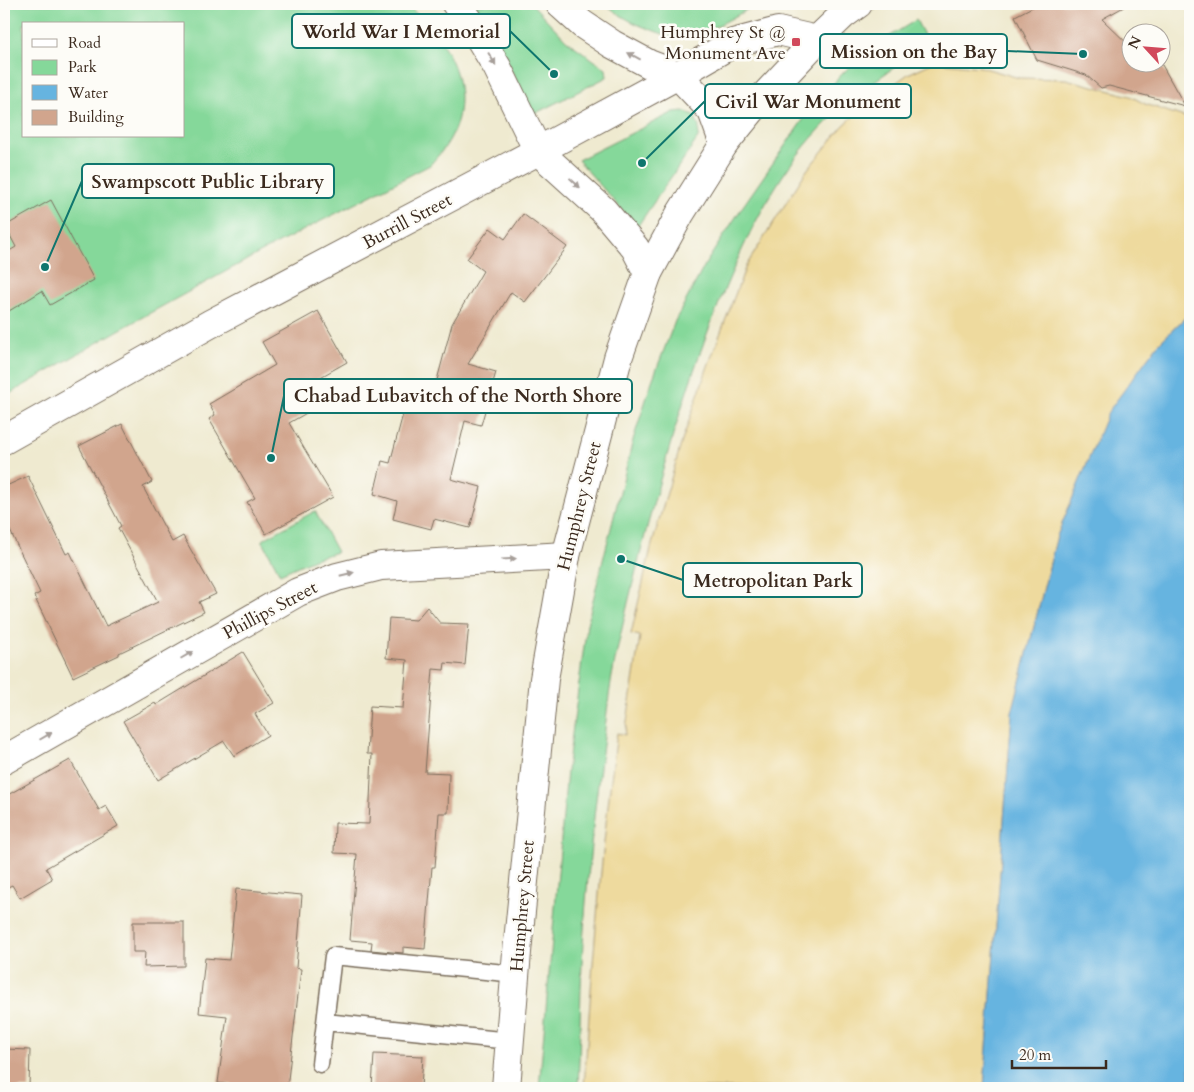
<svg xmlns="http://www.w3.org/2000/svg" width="1194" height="1092" viewBox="0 0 1194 1092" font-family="Cardo,serif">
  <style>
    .green { fill: #85d89a; stroke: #60815c; fill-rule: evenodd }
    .sand { fill: #eeda9e; stroke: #94825e }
    .water { fill: #66b4e0; stroke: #506f7f }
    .building { fill: #d1a58d }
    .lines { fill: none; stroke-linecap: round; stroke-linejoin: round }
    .lane-casing { stroke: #7a6d5c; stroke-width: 19 }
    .street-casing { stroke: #7a6d5c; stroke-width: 30 }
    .secondary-casing { stroke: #7a6d5c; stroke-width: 30 }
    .primary-casing { stroke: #7a6d5c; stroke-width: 30 }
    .lane { stroke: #fff; stroke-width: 16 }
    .street { stroke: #fff; stroke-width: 28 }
    .secondary { stroke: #fff; stroke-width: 28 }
    .primary { stroke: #fff; stroke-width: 28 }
    .oneway { fill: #a79f9a }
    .poi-dot { fill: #d1495b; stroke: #fdfcf7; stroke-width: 2 }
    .labels { text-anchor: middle; stroke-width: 5; stroke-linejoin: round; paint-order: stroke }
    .poi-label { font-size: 18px; fill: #3b2a1e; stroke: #fdfcf7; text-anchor: end }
    .street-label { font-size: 18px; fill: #3b2a1e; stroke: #fdfcf7 }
    .leader { fill: none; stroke: #0f766e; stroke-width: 2 }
    .callout-dot { fill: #0f766e; stroke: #fdfcf7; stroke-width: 2 }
    .callout { fill: #fdfcf7; stroke: #0f766e; stroke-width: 2 }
    .callout-label { font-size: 19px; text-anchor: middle; font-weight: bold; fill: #3b2a1e }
  </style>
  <rect width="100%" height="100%" fill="#fdfcf7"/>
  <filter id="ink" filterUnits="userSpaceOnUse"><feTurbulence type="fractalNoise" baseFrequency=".02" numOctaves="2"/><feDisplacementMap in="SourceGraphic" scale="10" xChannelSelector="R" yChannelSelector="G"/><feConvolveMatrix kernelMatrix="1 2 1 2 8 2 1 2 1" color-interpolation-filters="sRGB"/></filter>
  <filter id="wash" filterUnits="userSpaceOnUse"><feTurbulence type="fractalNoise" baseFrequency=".0096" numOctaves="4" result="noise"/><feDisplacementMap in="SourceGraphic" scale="20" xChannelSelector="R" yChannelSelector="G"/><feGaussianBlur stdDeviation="1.12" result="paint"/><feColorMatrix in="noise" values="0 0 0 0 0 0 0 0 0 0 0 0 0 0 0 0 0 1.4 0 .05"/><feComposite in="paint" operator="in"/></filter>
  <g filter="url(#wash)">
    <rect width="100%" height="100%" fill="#efead0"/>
    <path class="green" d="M 9,4 L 407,4 C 420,18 435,32 445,48 C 464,79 466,117 445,147 C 440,154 435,159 430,165 L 265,250 L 119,330 L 4,397 L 4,7 ZM 24,24 L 184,24 L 184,136 L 24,136 Z
      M 474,4 L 532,4 L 566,40 L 606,69 L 607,77 L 536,113 L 532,112 L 489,26 Z
      M 606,4 L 757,4 C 733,17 707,35 679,37 C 669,37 658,32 649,29 C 633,23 619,16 606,4 Z
      M 916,20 L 930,46 C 884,71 839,105 805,146 C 762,197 731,271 707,334 C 683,398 664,464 646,531 C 634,579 621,628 612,676 C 608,699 606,722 603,745 C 593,817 586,889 582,962 C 580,1004 580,1046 578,1088 L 539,1088 L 567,771 L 587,624 L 633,440 L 652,381 L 675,321 L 706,263 L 743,206 L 812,107 L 844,72 L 874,46 Z
      M 683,111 L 694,115 L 699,127 L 698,138 L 637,227 L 578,160 L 674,112 Z
      M 315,511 L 337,552 L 314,559 L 280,574 L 262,540 Z"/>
    <path class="sand" d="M 934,62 L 981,67 L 1019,78 L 1066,79 L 1130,96 L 1145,104 L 1190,119 L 1190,313 L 1158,344 L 1108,413 L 1057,536 L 1012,713 L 984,1088 L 584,1088 C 592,969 601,851 617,733 L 625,735 L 640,636 L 631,634 L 651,548 L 682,441 L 708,366 L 746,266 L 807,170 L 843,126 L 865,106 L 908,74 Z"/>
    <path class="water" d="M 1190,313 L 1190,1088 L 984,1088 L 1012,713 L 1057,536 L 1108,412 L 1158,344 Z"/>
    <g id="blocks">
      <path class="building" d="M 1038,4 L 1129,4 L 1102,19 L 1132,48 L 1132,62 L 1154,62 L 1162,65 L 1185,106 L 1109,86 L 1101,88 L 1086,75 L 1037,60 L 1015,16 Z
        M 51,200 L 94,280 L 50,305 L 42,291 L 4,314 L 4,254 L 16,247 L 5,226 Z
        M 523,214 L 567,247 L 525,302 L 511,292 L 468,364 L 496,372 L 481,425 L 465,421 L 451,479 L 481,487 L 470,528 L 434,519 L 431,529 L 393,519 L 397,501 L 374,494 L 382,461 L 390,463 L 407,399 L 420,402 L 422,396 L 432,399 L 452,324 L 483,271 L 467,259 L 490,228 L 505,239 Z
        M 318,311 L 347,362 L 317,379 L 329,400 L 289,423 L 333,497 L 266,534 L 247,502 L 255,498 L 209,419 L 215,415 L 209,404 L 275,365 L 262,342 Z
        M 122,424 L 152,482 L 143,487 L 172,542 L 183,536 L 216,594 L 199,602 L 204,612 L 119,653 L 119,655 L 73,677 L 34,596 L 40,593 L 4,518 L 4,487 L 28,476 L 66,554 L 70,552 L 106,626 L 158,602 L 118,528 L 121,526 L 79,446 Z
        M 427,607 L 440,623 L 469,624 L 465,665 L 445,663 L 444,670 L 433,669 L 425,772 L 449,773 L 448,813 L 439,813 L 435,867 L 432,867 L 425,949 L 403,947 L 403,953 L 371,950 L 372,942 L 350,940 L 357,854 L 334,853 L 335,823 L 369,824 L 372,754 L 367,754 L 370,706 L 403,708 L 407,660 L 386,658 L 389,618 L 416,620 Z
        M 243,652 L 274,703 L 255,714 L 268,735 L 234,756 L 224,741 L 158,780 L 123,721 L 155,703 L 156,705 Z
        M 70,760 L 99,810 L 106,806 L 118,826 L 46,868 L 52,879 L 20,898 L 12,885 L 4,889 L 4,797 Z
        M 236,889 L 302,895 L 296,968 L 301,969 L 287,1088 L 254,1088 L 218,1083 L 227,1016 L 199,1013 L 205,958 L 229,960 Z
        M 133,922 L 184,922 L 184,966 L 144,967 L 145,952 L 133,952 Z
        M 4,1049 L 30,1050 L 29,1088 L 4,1088 Z
        M 374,1054 L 423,1056 L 421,1088 L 372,1088 Z"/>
    </g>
  </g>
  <g filter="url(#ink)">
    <use href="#blocks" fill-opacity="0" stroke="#7a6d5c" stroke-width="1"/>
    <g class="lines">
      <g class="lane-casing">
        <path id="lane" d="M 325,1022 L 510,1041
          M 320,1064 L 333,956 L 516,974"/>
      </g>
      <g class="street-casing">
        <path id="street" d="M 4,760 L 298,592 L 337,577 L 381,566 L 566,556"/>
      </g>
      <g class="secondary-casing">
        <path id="secondary" d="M 456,4 L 468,19 L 497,67 L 538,151 L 603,210 L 635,248 L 648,273
          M 560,4 L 582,24 L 612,44 L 649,64 L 678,75 L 712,111 L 724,144
          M 4,440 L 210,324 L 538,151 L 678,75 L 733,43 L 778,31 L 817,40"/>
      </g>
      <g class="primary-casing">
        <path id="primary" d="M 506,1088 L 517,952 L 544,679 L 566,556 L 618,358 L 648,273 L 680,214 L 724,144 L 755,106 L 817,40 L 843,15 L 858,4"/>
      </g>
      <use href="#lane" class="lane"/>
      <use href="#street" class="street"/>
      <use href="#secondary" class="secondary"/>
      <use href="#primary" class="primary"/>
    </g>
    <defs><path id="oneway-solid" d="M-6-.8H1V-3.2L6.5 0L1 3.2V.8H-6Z" transform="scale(1.25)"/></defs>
    <g class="oneway">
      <use href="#oneway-solid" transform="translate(634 56) rotate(-152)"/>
      <use href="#oneway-solid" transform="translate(492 59) rotate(59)"/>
      <use href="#oneway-solid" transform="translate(575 183) rotate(43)"/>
      <use href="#oneway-solid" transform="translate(509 559) rotate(-3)"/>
      <use href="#oneway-solid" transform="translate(347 574) rotate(-13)"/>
      <use href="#oneway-solid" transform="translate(187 655) rotate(-30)"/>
      <use href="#oneway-solid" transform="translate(46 736) rotate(-30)"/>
    </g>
  </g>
  <rect class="poi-dot" x="791" y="37" width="10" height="10" rx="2.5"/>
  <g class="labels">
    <g class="poi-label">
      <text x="786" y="38">Humphrey St @<tspan x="786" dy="21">Monument Ave</tspan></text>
    </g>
    <g class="street-label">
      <text transform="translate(407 221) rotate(-28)" y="6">Burrill Street</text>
      <text transform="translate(579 506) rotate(-76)" y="6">Humphrey Street</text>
      <text transform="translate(270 610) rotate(-28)" y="6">Phillips Street</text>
      <text transform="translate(522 906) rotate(-85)" y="6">Humphrey Street</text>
    </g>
  </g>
  <path class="leader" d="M554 74L510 31M1083 54L1007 51M642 163L705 101M45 267L82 181M271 458L284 396M621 559L683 580"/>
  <g class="callout-dot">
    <circle cx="554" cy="74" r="5"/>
    <circle cx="1083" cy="54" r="5"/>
    <circle cx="642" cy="163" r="5"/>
    <circle cx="45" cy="267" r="5"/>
    <circle cx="271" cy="458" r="5"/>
    <circle cx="621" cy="559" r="5"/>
  </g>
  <g class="callout">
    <rect x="292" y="14" width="218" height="34" rx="5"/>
    <rect x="820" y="34" width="187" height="34" rx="5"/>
    <rect x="705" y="84" width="206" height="34" rx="5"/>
    <rect x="82" y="164" width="252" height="34" rx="5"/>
    <rect x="284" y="379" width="348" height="34" rx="5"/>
    <rect x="683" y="563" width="179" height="34" rx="5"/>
  </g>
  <g class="callout-label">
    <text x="401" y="38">World War I Memorial</text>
    <text x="914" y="58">Mission on the Bay</text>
    <text x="808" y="108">Civil War Monument</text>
    <text x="208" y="188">Swampscott Public Library</text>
    <text x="458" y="402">Chabad Lubavitch of the North Shore</text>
    <text x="773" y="587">Metropolitan Park</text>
  </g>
  <rect width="1194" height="1092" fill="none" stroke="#fdfcf7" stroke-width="20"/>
  <rect x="22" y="22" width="162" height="115" fill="#fdfcf7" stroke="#afa8a0"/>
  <rect x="32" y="39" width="25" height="8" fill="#ffffff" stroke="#afa8a0"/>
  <text x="68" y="48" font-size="15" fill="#3b2a1e">Road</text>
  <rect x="32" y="60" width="25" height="15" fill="#85d89a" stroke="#afa8a0"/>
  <text x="68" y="72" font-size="15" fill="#3b2a1e">Park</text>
  <rect x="32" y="85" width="25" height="15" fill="#66b4e0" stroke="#afa8a0"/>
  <text x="68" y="98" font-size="15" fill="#3b2a1e">Water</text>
  <rect x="32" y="110" width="25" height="15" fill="#d1a58d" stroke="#afa8a0"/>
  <text x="68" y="122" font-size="15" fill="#3b2a1e">Building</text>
  <g transform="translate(1146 48) rotate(296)"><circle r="24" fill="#fdfcf7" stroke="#afa8a0"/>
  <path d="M0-4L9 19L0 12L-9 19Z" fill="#d1495b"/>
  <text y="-8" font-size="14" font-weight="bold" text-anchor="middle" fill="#3b2a1e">N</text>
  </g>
  <path d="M1012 1060v8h94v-8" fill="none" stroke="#3b2a1e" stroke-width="2.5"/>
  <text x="1019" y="1060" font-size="15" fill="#3b2a1e" stroke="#fdfcf7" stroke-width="4" paint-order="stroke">20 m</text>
</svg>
